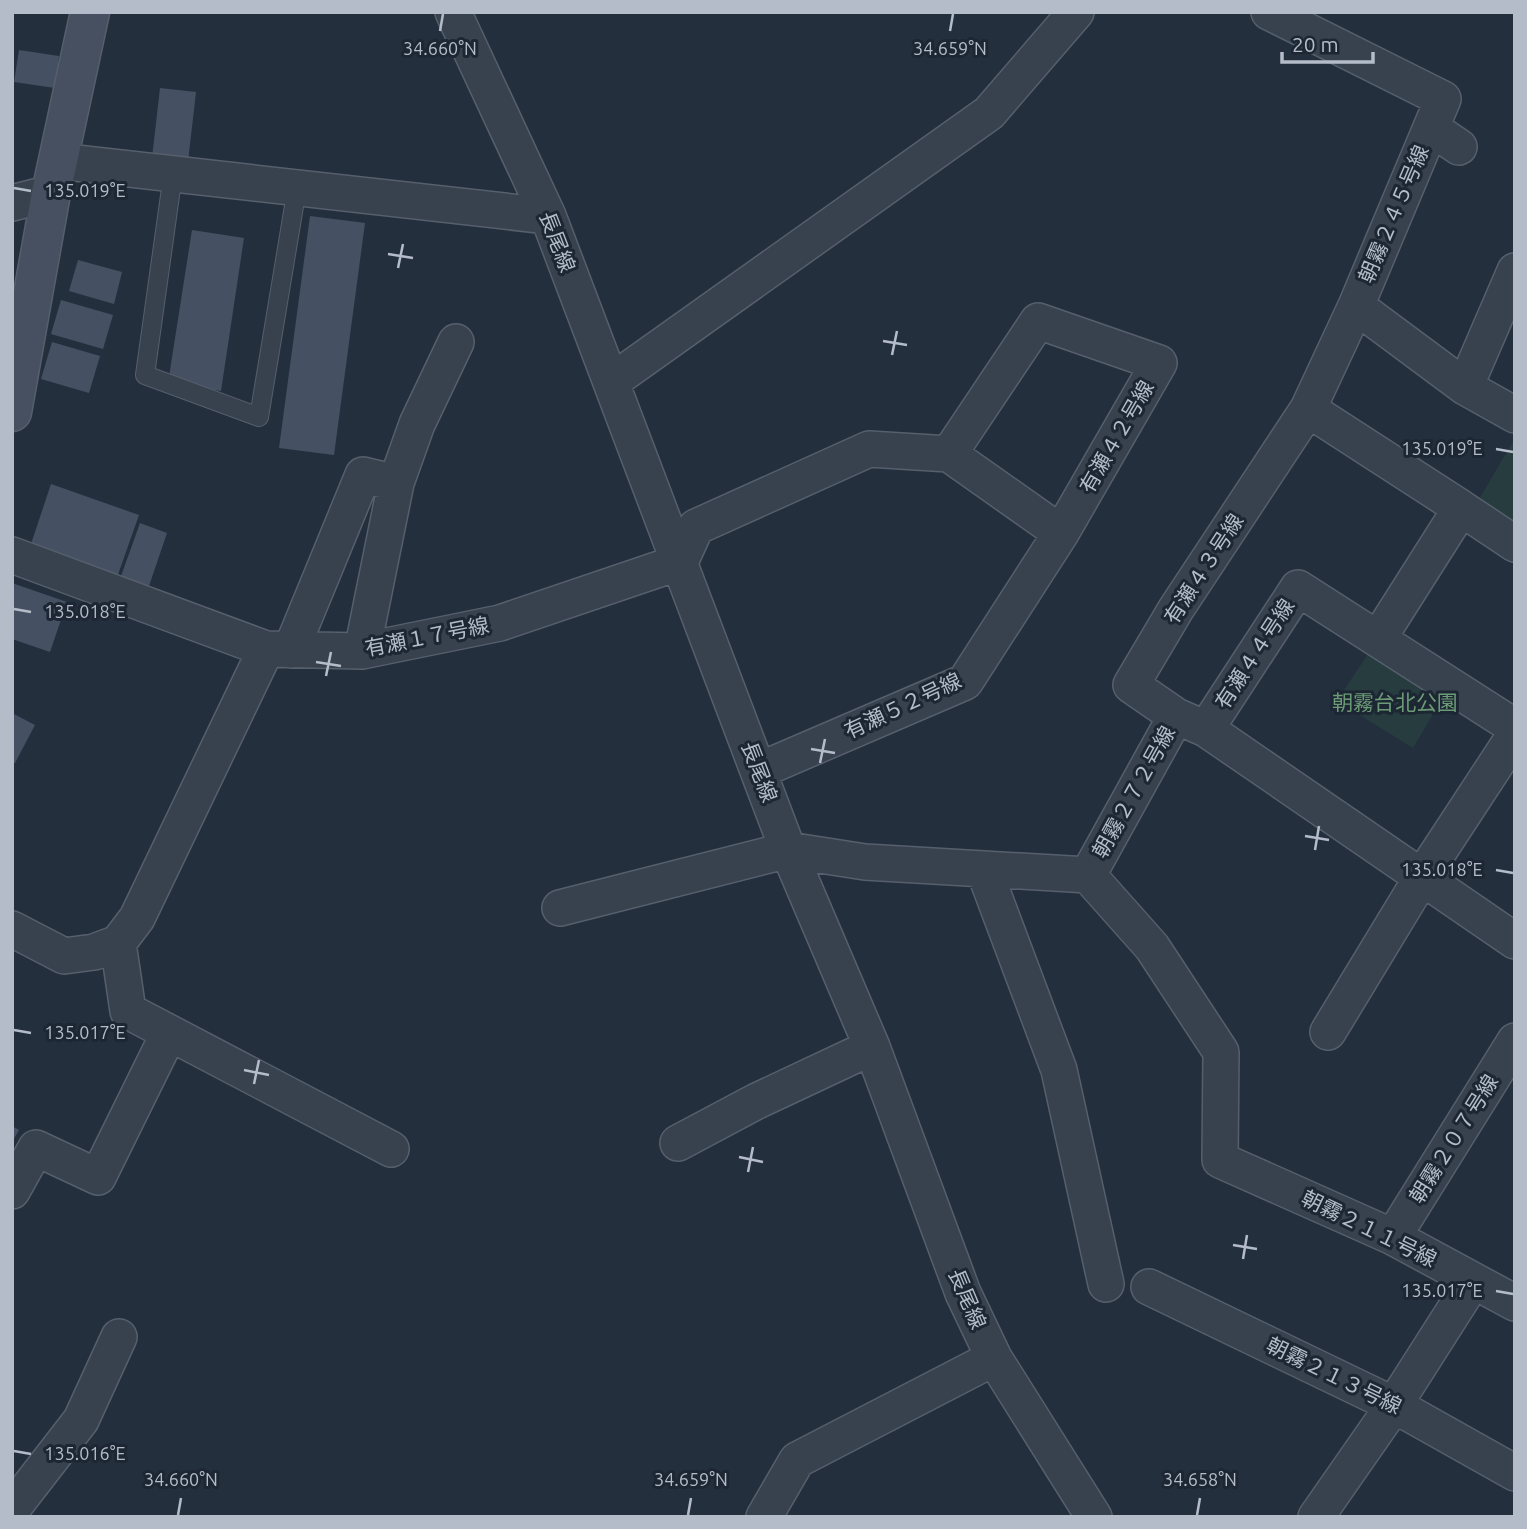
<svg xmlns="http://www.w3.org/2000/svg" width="1527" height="1529" viewBox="0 0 1527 1529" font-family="Ubuntu,'Noto Sans JP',sans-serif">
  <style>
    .green { fill: #263c3f }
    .building { fill: #455162 }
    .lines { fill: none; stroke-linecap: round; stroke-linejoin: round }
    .lane-casing { stroke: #565f6c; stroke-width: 20 }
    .street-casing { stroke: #565f6c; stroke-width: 38 }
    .secondary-casing { stroke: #565f6c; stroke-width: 41 }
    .lane { stroke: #38414e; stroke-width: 18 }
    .street { stroke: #38414e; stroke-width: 35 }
    .secondary { stroke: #465061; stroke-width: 38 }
    .ticks { fill: none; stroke: #b4bcc9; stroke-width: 2.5 }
    .labels { text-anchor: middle; stroke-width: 6; stroke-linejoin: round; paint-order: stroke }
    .street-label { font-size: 21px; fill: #b4bcc9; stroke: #1d2633 }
    .park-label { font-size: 21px; fill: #6b9a76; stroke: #1d2633 }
    .ticks-label { font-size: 18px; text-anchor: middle; fill: #b4bcc9; stroke: #1d2633; stroke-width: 6; stroke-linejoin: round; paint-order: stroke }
  </style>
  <rect width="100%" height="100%" fill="#242f3e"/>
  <path class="green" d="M 1515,438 L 1515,526 L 1478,501 Z
    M 1368,654 L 1443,697 L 1413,748 L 1337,701 Z"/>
  <path class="building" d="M 19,50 L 59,56 L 55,88 L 14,82 Z
    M 160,88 L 196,92 L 188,162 L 152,158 Z
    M 310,216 L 365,223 L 334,455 L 279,448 Z
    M 192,230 L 244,238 L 221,391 L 168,383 Z
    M 78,260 L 122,272 L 114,304 L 69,291 Z
    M 61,300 L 113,315 L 103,349 L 51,334 Z
    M 52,342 L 100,356 L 89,393 L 41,379 Z
    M 51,484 L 139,515 L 114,586 L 27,556 Z
    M 140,523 L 167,533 L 148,589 L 120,579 Z
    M 12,583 L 67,602 L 50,652 L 12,639 Z
    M 12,713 L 35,725 L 15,763 L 12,762 Z
    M 12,1126 L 19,1130 L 12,1142 Z"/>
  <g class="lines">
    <g class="lane-casing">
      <path id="lane" d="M 173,174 L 145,375 L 259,417 L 297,188"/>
    </g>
    <g class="street-casing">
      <path id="street" d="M 453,12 L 548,216 L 788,850 L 872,1047 L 963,1293 L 994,1358 L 1094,1517
        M 1269,12 L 1443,99 L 1356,306 L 1465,387 L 1515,415
        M 1431,128 L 1459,147
        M 58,161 L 548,216
        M 12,203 L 51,193
        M 1356,306 L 1308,409 L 1461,508 L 1378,639
        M 611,382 L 989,113 L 1076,12
        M 1465,387 L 1515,271
        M 1461,508 L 1515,544
        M 12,555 L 266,649 L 362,651 L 500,623 L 680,562 L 696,527 L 869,449 L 949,454 L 1061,533 L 1159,363 L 1038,321 L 949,454
        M 291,650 L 363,475 L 396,483
        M 362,651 L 396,483 L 417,424 L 456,342
        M 1176,716 L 1131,685 L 1176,609 L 1308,409
        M 1206,729 L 1298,588 L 1515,727
        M 758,771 L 965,682 L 1061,533
        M 984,870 L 1059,1070 L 1106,1284
        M 1088,875 L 1176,716 L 1206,729 L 1515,941
        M 560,908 L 788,850 L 865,862 L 1088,875 L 1152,947 L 1221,1052 L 1220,1160 L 1393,1237 L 1515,1303
        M 12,929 L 64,956 L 94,952 L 118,943 L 137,918 L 266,649
        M 118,943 L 128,1011 L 391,1149
        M 1328,1032 L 1422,877 L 1515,735
        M 678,1143 L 757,1101 L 872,1047
        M 12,1191 L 36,1148 L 98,1177 L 169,1033
        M 1393,1237 L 1515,1041
        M 1149,1287 L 1394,1405 L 1515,1473
        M 12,1509 L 81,1420 L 119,1337
        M 764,1517 L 797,1460 L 994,1358
        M 1316,1517 L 1394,1405 L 1473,1281"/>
    </g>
    <g class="secondary-casing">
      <path id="secondary" d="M 12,412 L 51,193 L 90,12"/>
    </g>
    <use href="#lane" class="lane"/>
    <use href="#street" class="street"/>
    <use href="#secondary" class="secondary"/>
  </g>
  <path class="ticks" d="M 440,31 L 443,14M 950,31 L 953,14M 14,188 L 31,191M 388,254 L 413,258M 398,268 L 403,244M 883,341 L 907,345M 892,355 L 897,331M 1496,449 L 1513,452M 14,609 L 31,612M 316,662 L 341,666M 326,676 L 331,652M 811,749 L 835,753M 820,763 L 825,739M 1305,836 L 1329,840M 1315,850 L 1319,826M 1496,870 L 1513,873M 14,1030 L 31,1033M 244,1070 L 269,1075M 254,1084 L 259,1060M 739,1157 L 763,1162M 748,1172 L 753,1147M 1233,1245 L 1257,1249M 1243,1259 L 1247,1235M 1496,1291 L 1513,1294M 14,1451 L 31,1454M 178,1515 L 181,1498M 688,1515 L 691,1498M 1197,1515 L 1200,1498"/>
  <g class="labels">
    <g class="street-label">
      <text transform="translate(1394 214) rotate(-67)" y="7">朝霧２４５号線</text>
      <text transform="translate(557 242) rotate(69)" y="7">長尾線</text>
      <text transform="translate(1117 437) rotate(-60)" y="7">有瀬４２号線</text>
      <text transform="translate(1204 569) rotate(-57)" y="7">有瀬４３号線</text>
      <text transform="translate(427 637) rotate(-11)" y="7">有瀬１７号線</text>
      <text transform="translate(1255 654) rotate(-57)" y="7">有瀬４４号線</text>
      <text transform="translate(903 706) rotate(-25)" y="7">有瀬５２号線</text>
      <text transform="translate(759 772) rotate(69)" y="7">長尾線</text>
      <text transform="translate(1134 792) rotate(-61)" y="7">朝霧２７２号線</text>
      <text transform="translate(1454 1139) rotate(-58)" y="7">朝霧２０７号線</text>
      <text transform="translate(1369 1229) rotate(26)" y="7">朝霧２１１号線</text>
      <text transform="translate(967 1299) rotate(67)" y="7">長尾線</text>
      <text transform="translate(1334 1376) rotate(26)" y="7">朝霧２１３号線</text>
    </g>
    <g class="park-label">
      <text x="1395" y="710">朝霧台北公園</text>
    </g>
  </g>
  <g class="ticks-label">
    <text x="440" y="55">34.660°N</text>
    <text x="950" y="55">34.659°N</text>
    <text x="85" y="197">135.019°E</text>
    <text x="1442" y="455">135.019°E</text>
    <text x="85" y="618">135.018°E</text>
    <text x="1442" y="876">135.018°E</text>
    <text x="85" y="1039">135.017°E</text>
    <text x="1442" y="1297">135.017°E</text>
    <text x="85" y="1460">135.016°E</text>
    <text x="181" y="1486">34.660°N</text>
    <text x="691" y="1486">34.659°N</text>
    <text x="1200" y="1486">34.658°N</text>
  </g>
  <rect width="1527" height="1529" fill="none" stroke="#b4bcc9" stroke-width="28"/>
  <path d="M1282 52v10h91v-10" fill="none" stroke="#b4bcc9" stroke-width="3.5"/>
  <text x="1292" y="52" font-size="21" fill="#b4bcc9" stroke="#1d2633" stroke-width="5" paint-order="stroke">20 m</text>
</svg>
